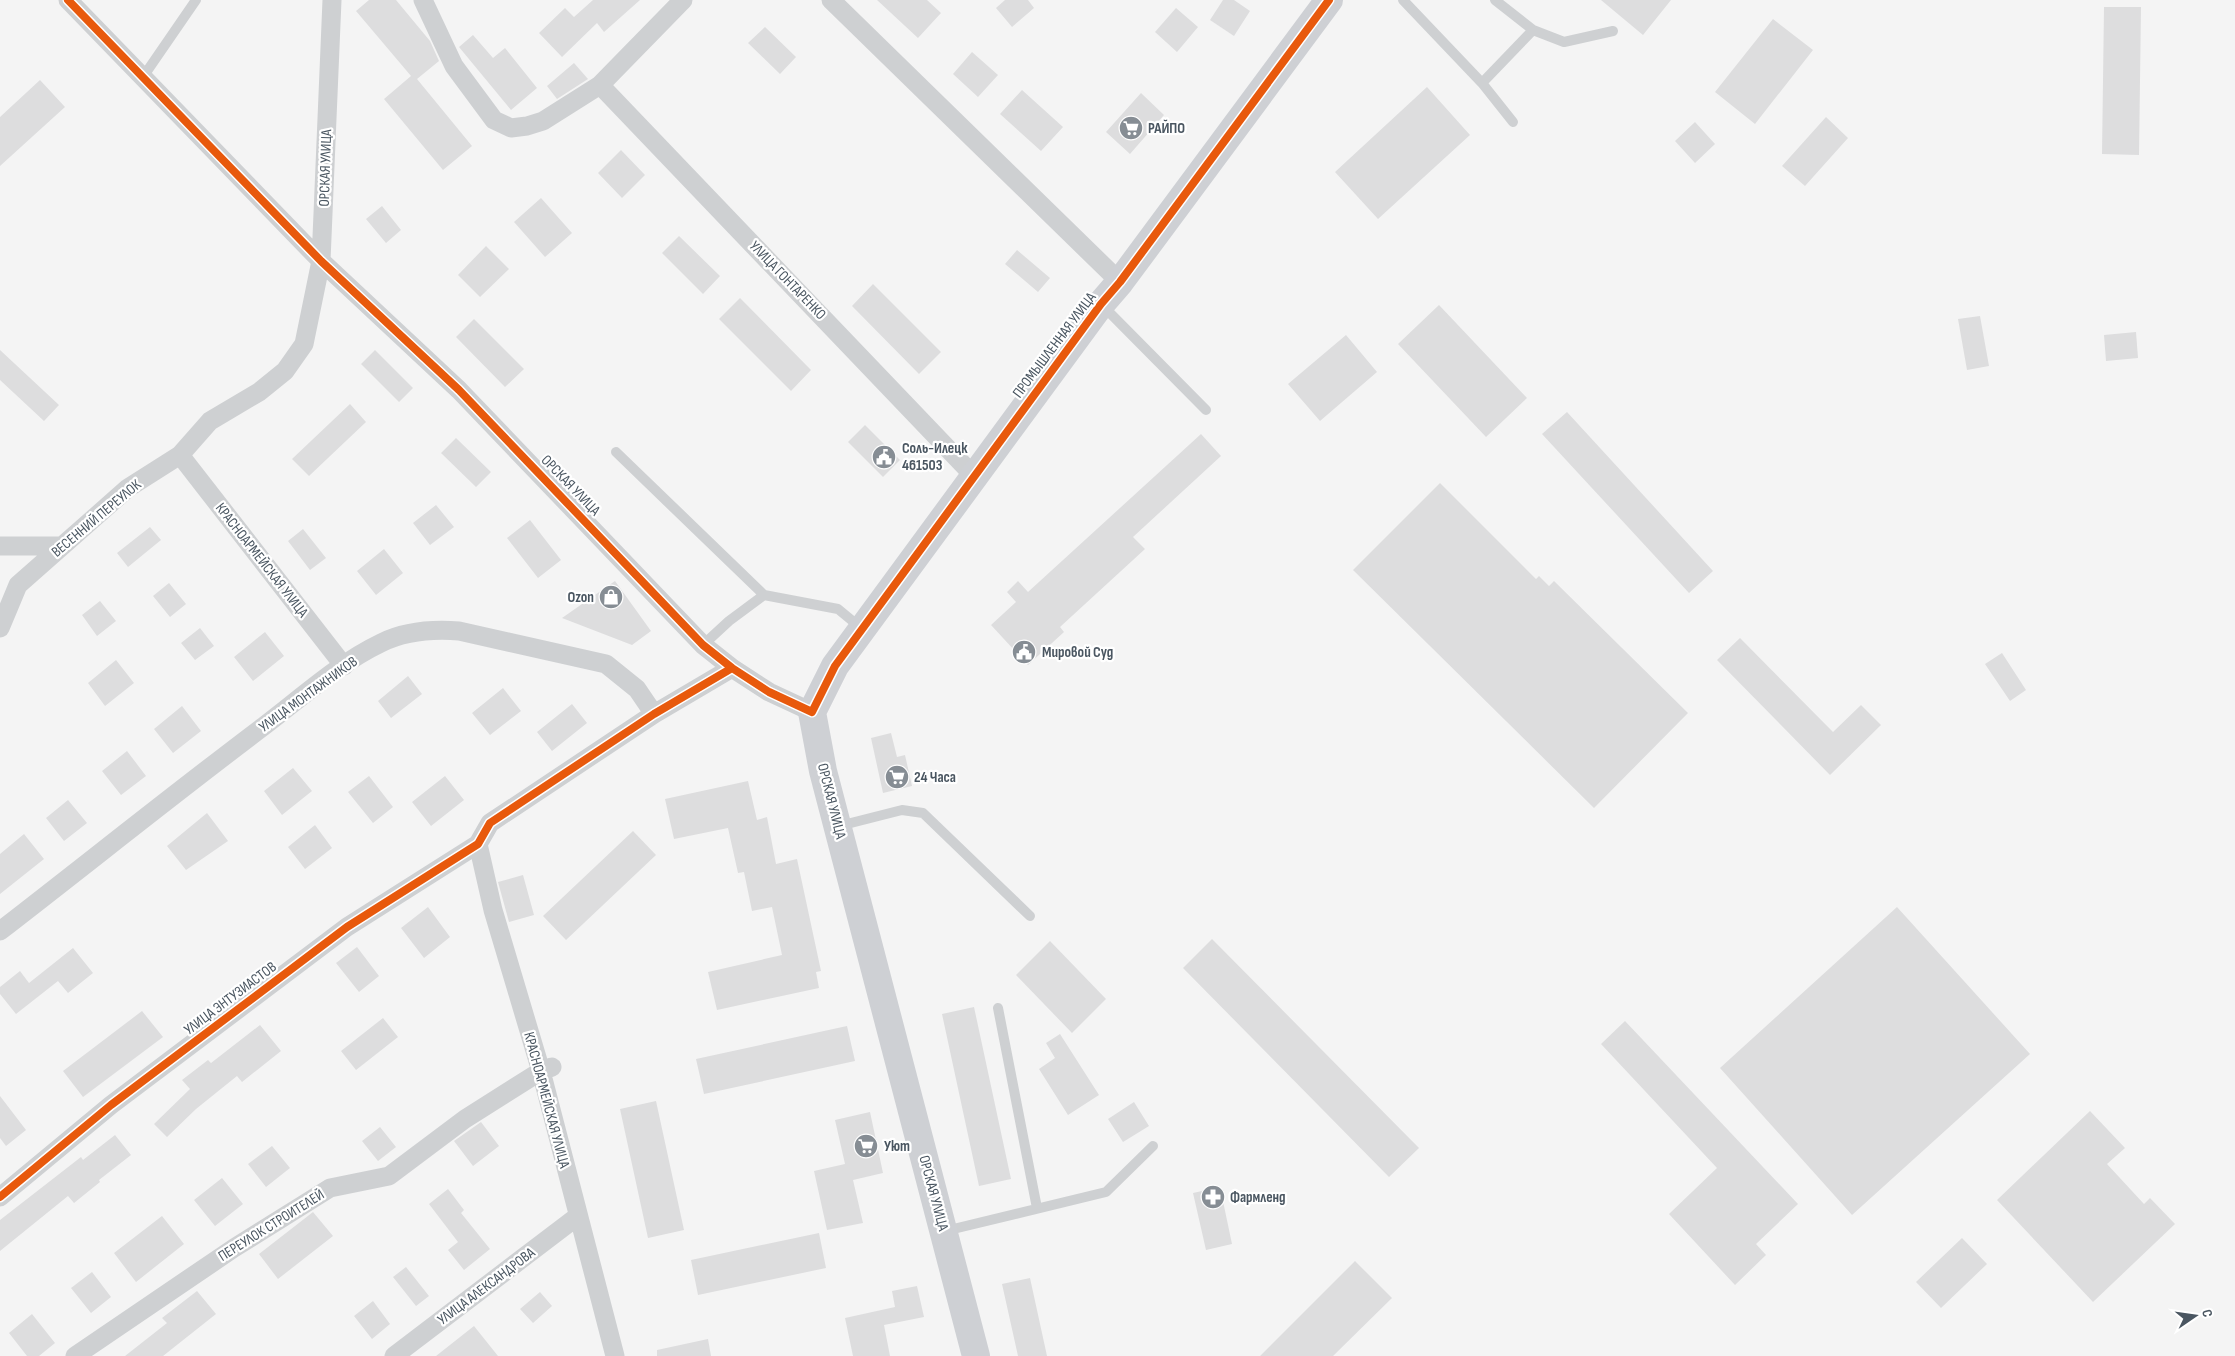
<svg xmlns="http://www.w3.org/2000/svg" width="2235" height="1356" viewBox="0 0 2235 1356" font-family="'Sofia Sans Condensed',sans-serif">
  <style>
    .building { fill: #ddddde }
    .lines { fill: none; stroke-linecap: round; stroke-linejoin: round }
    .lane { stroke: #ced0d2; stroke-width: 10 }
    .street { stroke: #ced0d2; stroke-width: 19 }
    .secondary { stroke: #ced0d4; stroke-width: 28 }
    .cycleway-casing { stroke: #fff; stroke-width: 11 }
    .cycleway { stroke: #e8590c; stroke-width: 8 }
    .labels { text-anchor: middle; stroke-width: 4.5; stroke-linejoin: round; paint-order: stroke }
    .poi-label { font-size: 15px; font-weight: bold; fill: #4a5661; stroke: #fff; text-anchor: start }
    .street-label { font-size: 15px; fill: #4a5661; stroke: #fff }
  </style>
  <rect width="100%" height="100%" fill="#f4f4f4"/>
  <path class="building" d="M 369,0 L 396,0 L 430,41 L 439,61 L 417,79 L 472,146 L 443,170 L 384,99 L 411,76 L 356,11 Z
    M 593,0 L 640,0 L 604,32 L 597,23 L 562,57 L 539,33 L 565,8 L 574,17 Z
    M 877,0 L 927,0 L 941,13 L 918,38 Z
    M 1005,0 L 1028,0 L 1034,8 L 1012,27 L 996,8 Z
    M 1223,0 L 1234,0 L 1250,11 L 1234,36 L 1210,20 Z
    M 1601,0 L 1671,0 L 1643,35 Z
    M 2104,7 L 2141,7 L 2139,155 L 2102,154 Z
    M 1176,8 L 1198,27 L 1177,52 L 1155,32 Z
    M 1773,19 L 1813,50 L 1755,124 L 1715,92 Z
    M 765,27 L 796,57 L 780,74 L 748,43 Z
    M 473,35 L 493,58 L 505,48 L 537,88 L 511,110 L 459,47 Z
    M 972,52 L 998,75 L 978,97 L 953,74 Z
    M 574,63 L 588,79 L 557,99 L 547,86 Z
    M 40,80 L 65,107 L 0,166 L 0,117 Z
    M 1427,87 L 1470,135 L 1378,219 L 1335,172 Z
    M 1022,90 L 1063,127 L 1041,151 L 1000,114 Z
    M 1141,93 L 1164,115 L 1130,154 L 1106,132 Z
    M 1826,117 L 1848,138 L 1805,186 L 1782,166 Z
    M 1695,122 L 1715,144 L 1695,163 L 1675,141 Z
    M 621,150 L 645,175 L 622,198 L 598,173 Z
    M 541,198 L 572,233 L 545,257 L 514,222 Z
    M 382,206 L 401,230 L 386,243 L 366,219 Z
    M 679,236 L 720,276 L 703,294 L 662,253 Z
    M 486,246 L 509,269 L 480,297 L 458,275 Z
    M 1017,250 L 1050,278 L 1038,292 L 1005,264 Z
    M 873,284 L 941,352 L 919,374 L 852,306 Z
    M 740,298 L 811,370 L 791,391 L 719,319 Z
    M 1439,305 L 1527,398 L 1486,437 L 1398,344 Z
    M 1980,316 L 1989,366 L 1967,370 L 1958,319 Z
    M 474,319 L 524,369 L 505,387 L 456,337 Z
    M 2136,332 L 2138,358 L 2106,361 L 2104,335 Z
    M 1346,335 L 1377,372 L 1320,421 L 1288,384 Z
    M 0,350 L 59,405 L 44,421 L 0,380 Z
    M 375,350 L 413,388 L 399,402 L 361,364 Z
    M 350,404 L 366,422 L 309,476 L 292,459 Z
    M 1567,412 L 1713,571 L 1689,593 L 1542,434 Z
    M 865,425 L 900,460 L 883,477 L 848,442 Z
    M 1201,434 L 1221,456 L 1133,537 L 1145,549 L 1060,627 L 1064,632 L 1028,665 L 991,625 L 1016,602 L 1007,592 L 1018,581 L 1028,592 Z
    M 456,438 L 491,472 L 476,487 L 441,453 Z
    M 1440,483 L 1536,579 L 1539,576 L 1549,586 L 1554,581 L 1688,713 L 1594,808 L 1353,570 Z
    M 436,505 L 454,527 L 430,545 L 413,523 Z
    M 530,520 L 561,560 L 538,578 L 507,538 Z
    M 150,527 L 161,540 L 128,567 L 117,553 Z
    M 303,529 L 326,558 L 310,570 L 288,541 Z
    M 384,549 L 403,573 L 376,595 L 357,571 Z
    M 615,581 L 651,631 L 632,645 L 562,618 Z
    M 169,583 L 186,604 L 170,617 L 153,596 Z
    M 100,601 L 116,621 L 97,636 L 82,615 Z
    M 200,628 L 214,646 L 195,660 L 181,643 Z
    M 265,632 L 284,656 L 253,681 L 234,657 Z
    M 1740,638 L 1833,732 L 1861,705 L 1881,725 L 1830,775 L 1717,660 Z
    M 2002,653 L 2026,690 L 2010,701 L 1985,664 Z
    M 116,660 L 134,683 L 105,706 L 88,683 Z
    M 408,676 L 422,694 L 391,718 L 378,701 Z
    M 503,688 L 521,711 L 490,735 L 472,713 Z
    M 572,704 L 587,723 L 552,751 L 537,732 Z
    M 182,706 L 201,731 L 173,753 L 154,729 Z
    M 891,733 L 897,757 L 905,755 L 912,786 L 883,793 L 871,738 Z
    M 127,751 L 146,776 L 121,795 L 102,771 Z
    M 293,768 L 312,791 L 282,815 L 264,791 Z
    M 369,776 L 393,807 L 373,823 L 348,792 Z
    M 445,776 L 464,800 L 431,826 L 412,802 Z
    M 748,781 L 757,820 L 767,817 L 776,864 L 797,859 L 821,971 L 816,972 L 819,988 L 717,1010 L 708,972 L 782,955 L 772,907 L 752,911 L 744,872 L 738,873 L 728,828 L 674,839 L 665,799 Z
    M 68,800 L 87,823 L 64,841 L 46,818 Z
    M 207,813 L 228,841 L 186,870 L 167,846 Z
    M 315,825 L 332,848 L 305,869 L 288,847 Z
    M 633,831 L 656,855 L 566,940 L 543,916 Z
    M 24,834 L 44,859 L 0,894 L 0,854 Z
    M 523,875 L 534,915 L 509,922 L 498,882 Z
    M 428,907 L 450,937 L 424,958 L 401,928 Z
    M 1897,907 L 2030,1054 L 1852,1215 L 1720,1068 Z
    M 1212,939 L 1419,1148 L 1389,1177 L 1183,968 Z
    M 1050,941 L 1106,999 L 1072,1033 L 1016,975 Z
    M 357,947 L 379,976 L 359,992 L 336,963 Z
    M 73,948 L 93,973 L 68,993 L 58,981 L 16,1014 L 0,994 L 0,987 L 20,971 L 29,983 Z
    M 974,1007 L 1011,1179 L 979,1186 L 942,1014 Z
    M 142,1011 L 163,1037 L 83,1097 L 63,1071 Z
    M 383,1018 L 398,1037 L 356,1070 L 341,1051 Z
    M 1625,1021 L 1798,1204 L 1756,1244 L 1766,1255 L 1735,1285 L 1669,1214 L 1717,1168 L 1601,1044 Z
    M 260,1025 L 281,1051 L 242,1082 L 237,1076 L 196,1109 L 167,1137 L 154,1124 L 190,1089 L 182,1080 L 208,1060 L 211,1063 Z
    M 847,1026 L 855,1061 L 704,1094 L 696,1059 Z
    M 1060,1034 L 1099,1095 L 1068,1115 L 1039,1069 L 1055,1058 L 1046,1043 Z
    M 0,1096 L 26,1130 L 6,1146 L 0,1138 Z
    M 656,1101 L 684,1230 L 648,1238 L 620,1109 Z
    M 1134,1102 L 1149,1126 L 1123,1142 L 1108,1119 Z
    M 2090,1111 L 2125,1148 L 2107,1164 L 2144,1204 L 2150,1198 L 2175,1224 L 2093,1302 L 1997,1200 Z
    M 870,1112 L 883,1173 L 853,1180 L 863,1223 L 827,1230 L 814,1171 L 845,1164 L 835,1120 Z
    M 481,1122 L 499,1146 L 473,1166 L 454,1141 Z
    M 380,1127 L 396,1147 L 378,1161 L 362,1141 Z
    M 115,1135 L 131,1155 L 99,1180 L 100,1182 L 74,1203 L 68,1196 L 0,1251 L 0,1220 L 81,1157 L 83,1160 Z
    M 272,1146 L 290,1168 L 266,1187 L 248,1164 Z
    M 222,1178 L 243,1204 L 215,1226 L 194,1200 Z
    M 1220,1187 L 1232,1244 L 1206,1250 L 1193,1193 Z
    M 448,1189 L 464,1210 L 461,1213 L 490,1249 L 464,1270 L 448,1250 L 458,1242 L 429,1204 Z
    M 313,1212 L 333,1236 L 278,1279 L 259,1254 Z
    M 162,1216 L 184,1244 L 136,1282 L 114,1253 Z
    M 819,1233 L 826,1268 L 698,1295 L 691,1260 Z
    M 1962,1238 L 1987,1264 L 1941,1308 L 1916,1282 Z
    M 1355,1261 L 1392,1298 L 1333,1356 L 1260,1356 Z
    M 406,1267 L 429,1296 L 416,1306 L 393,1277 Z
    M 92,1272 L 111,1297 L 91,1313 L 71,1288 Z
    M 1030,1278 L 1047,1356 L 1018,1356 L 1002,1284 Z
    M 917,1286 L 924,1317 L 884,1325 L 890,1356 L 853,1356 L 845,1318 L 895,1307 L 892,1291 Z
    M 197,1291 L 216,1314 L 163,1356 L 125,1356 L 167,1323 L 162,1318 Z
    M 540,1292 L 552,1306 L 533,1323 L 520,1309 Z
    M 373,1301 L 390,1324 L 372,1339 L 354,1316 Z
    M 32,1314 L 55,1343 L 39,1356 L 27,1356 L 9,1333 Z
    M 474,1326 L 498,1356 L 436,1356 Z
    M 708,1339 L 711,1356 L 657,1356 L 657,1350 Z"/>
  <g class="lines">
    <path class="lane" d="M 1403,0 L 1482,83 L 1513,122
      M 1533,30 L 1564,42 L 1613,31
      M 143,77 L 196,0
      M 1482,83 L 1533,30 L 1495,0
      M 1102,305 L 1206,410
      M 616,452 L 764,595 L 838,609 L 861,628
      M 703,645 L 729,621 L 764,595
      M 839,826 L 902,810 L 923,813 L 1030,916
      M 998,1008 L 1037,1208
      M 945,1231 L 1106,1192 L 1153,1146"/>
    <path class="street" d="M 68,0 L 321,261 L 459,390 L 703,645 L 732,668 L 769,692 L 812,712
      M 423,0 L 454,66 L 494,120 L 511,128 L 527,126 L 543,121 L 600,85 L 683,0
      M 831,0 L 1120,282
      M 600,85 L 974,476
      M 180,455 L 344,666
      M 0,546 L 61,546
      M 0,628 L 18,585 L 128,488 L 180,455 L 210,421 L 259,392 L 285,371 L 304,344 L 321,261 L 332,0
      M 478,844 L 493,910 L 541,1071 L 615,1356
      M 0,931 C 88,863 175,793 264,726 C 301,698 339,663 381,643 C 405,631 433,629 459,631 L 606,664 L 637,689 L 654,714
      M 0,1197 L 111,1105 L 347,927 L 478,844 L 490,823 L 654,714 L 732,668
      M 75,1356 L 234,1248 L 330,1188 L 389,1176 L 465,1119 L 541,1071 L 552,1067
      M 394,1356 L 578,1216"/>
    <path class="secondary" d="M 976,1356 L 823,771 L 812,712 L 835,666 L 1101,304 L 1120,282 L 1329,0"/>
    <g class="cycleway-casing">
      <path id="cycleway" d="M 68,0 L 321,261 L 459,390 L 703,645 L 732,668 L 769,692 L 812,712 L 835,666 L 1101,304 L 1120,282 L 1329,0
        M 0,1197 L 111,1105 L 347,927 L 478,844 L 490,823 L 654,714 L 732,668"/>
    </g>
    <use href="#cycleway" class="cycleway"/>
  </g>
  <defs>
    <g id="supermarket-disc" transform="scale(1.25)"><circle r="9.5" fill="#868d94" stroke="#fff"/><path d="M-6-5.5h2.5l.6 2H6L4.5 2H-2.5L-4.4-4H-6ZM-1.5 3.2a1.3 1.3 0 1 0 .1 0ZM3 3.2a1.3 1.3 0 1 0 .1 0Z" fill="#fff"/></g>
    <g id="civic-disc" transform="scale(1.25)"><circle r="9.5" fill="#868d94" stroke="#fff"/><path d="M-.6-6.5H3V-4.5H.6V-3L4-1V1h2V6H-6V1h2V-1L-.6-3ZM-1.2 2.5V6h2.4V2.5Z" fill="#fff"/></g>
    <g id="shop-disc" transform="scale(1.25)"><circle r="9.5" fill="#868d94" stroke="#fff"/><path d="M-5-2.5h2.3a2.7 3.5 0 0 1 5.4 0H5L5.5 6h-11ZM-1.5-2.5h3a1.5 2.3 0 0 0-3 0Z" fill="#fff"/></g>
    <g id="pharmacy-disc" transform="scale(1.25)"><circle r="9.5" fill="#868d94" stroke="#fff"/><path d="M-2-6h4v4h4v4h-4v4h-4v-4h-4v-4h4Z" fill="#fff"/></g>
  </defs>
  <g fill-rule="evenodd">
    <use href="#supermarket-disc" x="1131" y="128"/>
    <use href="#civic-disc" x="884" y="457"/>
    <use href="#shop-disc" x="611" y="597"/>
    <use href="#civic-disc" x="1024" y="652"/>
    <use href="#supermarket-disc" x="897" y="777"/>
    <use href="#supermarket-disc" x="866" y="1146"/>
    <use href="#pharmacy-disc" x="1213" y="1197"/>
  </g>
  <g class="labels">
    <g class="poi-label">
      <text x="1148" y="133">РАЙПО</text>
      <text x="902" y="453">Соль-Илецк<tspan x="902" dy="17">461503</tspan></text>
      <text x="594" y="602" text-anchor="end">Ozon</text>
      <text x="1042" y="657">Мировой Суд</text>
      <text x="914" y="782">24 Часа</text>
      <text x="884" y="1151">Уют</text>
      <text x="1230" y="1202">Фармленд</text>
    </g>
    <g class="street-label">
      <text transform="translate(325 168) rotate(-88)" y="5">ОРСКАЯ УЛИЦА</text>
      <text transform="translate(788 280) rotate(46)" y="5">УЛИЦА ГОНТАРЕНКО</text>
      <text transform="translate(1054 345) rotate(-53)" y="5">ПРОМЫШЛЕННАЯ УЛИЦА</text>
      <text transform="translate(571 485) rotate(46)" y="5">ОРСКАЯ УЛИЦА</text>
      <text transform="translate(96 518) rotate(-40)" y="5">ВЕСЕННИЙ ПЕРЕУЛОК</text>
      <text transform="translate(262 560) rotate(52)" y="5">КРАСНОАРМЕЙСКАЯ УЛИЦА</text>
      <text transform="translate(308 694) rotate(-36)" y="5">УЛИЦА МОНТАЖНИКОВ</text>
      <text transform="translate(832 801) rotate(76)" y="5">ОРСКАЯ УЛИЦА</text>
      <text transform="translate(230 998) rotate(-37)" y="5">УЛИЦА ЭНТУЗИАСТОВ</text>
      <text transform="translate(547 1100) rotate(75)" y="5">КРАСНОАРМЕЙСКАЯ УЛИЦА</text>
      <text transform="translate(934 1193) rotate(75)" y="5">ОРСКАЯ УЛИЦА</text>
      <text transform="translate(271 1225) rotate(-32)" y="5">ПЕРЕУЛОК СТРОИТЕЛЕЙ</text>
      <text transform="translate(486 1286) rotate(-37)" y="5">УЛИЦА АЛЕКСАНДРОВА</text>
    </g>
  </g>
  <g transform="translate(2195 1316) rotate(77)" stroke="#ffffff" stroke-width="4" paint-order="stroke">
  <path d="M0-4L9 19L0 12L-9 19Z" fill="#4a5661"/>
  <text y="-8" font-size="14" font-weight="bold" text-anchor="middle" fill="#4a5661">С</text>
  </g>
</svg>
